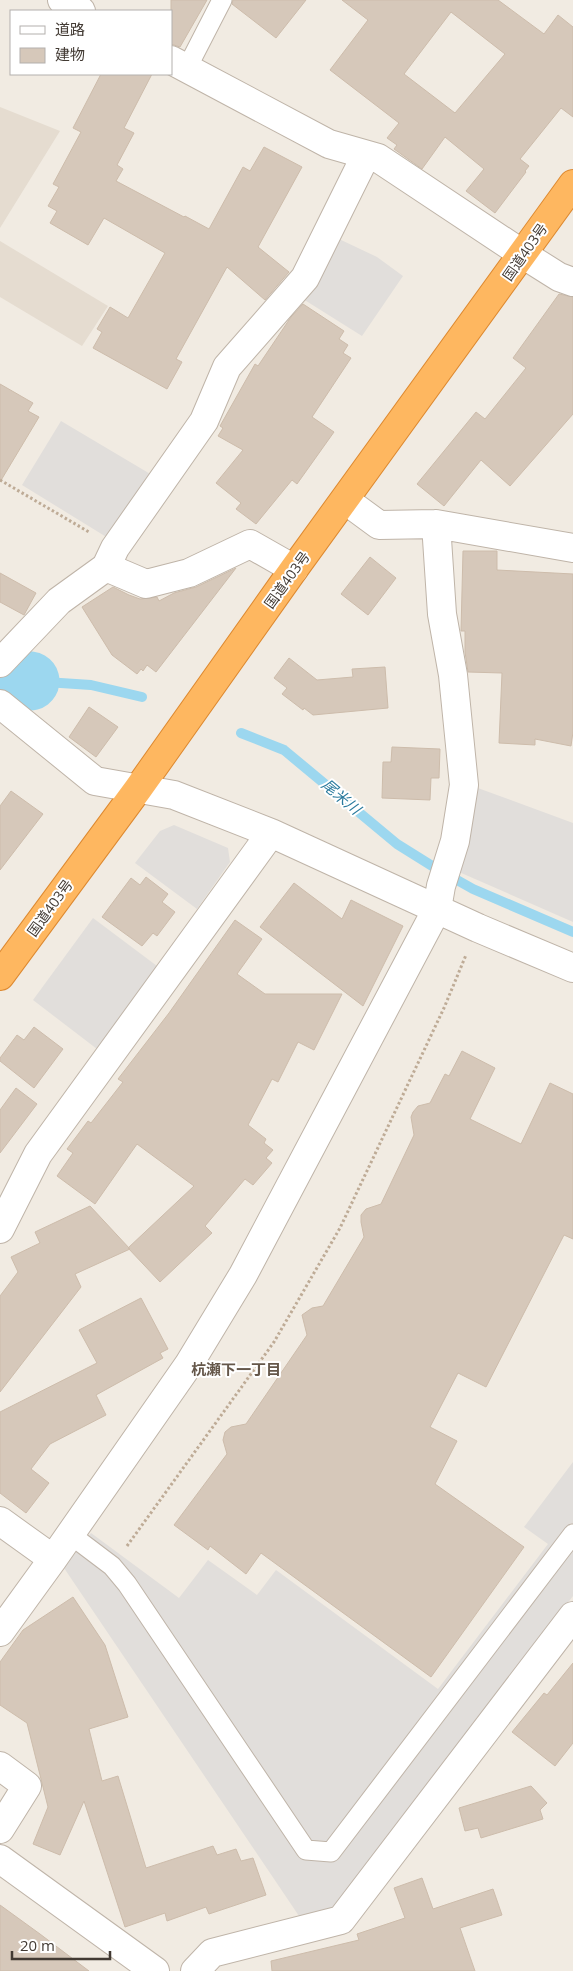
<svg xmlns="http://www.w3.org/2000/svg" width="573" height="1971" viewBox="0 0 573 1971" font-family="'Open Sans','Noto Sans JP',sans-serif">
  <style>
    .residential { fill: #e5dcd0 }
    .parking { fill: #e1dedb }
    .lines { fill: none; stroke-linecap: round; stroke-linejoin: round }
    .stream { stroke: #9cd7ef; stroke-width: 10 }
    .river { stroke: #9cd7ef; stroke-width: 59 }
    .building { fill: #d6c8ba; stroke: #cdbcab; fill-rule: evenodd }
    .lane-casing { stroke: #bfb4a8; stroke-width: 21 }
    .street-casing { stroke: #bfb4a8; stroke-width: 30 }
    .highway-casing { stroke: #dd8930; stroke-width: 30 }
    .path { stroke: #beab96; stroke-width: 3; stroke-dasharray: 2.5 2.5; stroke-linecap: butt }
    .lane { stroke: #fff; stroke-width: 19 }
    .street { stroke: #fff; stroke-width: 28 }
    .highway { stroke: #feb760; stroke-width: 28 }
    .labels { text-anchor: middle; stroke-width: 4; stroke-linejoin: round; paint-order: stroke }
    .street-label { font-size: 14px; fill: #423a33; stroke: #fff }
    .water-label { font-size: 15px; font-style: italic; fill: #2a7a9d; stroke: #fff }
    .neighbourhood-label { font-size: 15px; font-weight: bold; fill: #65574a; stroke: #fff }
  </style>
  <rect width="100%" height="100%" fill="#f1ebe2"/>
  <path class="residential" d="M 0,107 L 60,131 L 0,228 Z
    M 0,241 L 108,306 L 82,346 L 0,297 Z"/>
  <path class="parking" d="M 339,239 L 377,257 L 403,276 L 362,336 L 303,299 Z
    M 61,421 L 152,475 L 108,538 L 22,485 Z
    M 475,787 L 573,823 L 573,922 L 459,872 Z
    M 174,825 L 228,848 L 230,862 L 197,909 L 135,863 L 160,831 Z
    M 93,918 L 157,966 L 97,1049 L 33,1000 Z
    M 573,1462 L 573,1596 L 334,1908 L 299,1916 L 64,1568 L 91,1533 L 179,1598 L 208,1560 L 257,1595 L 276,1570 L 438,1689 L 548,1544 L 524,1527 Z"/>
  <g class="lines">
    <path class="stream" d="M 30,681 L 91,685 L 142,697
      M 241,733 L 284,750 L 397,844 L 437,869
      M 457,880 L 473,889 L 573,932"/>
    <path class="river" d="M 15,679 L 30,681"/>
  </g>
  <path class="building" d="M 171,0 L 207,0 L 180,47 L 171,44 Z
    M 233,0 L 306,0 L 276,38 L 232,4 Z
    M 342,0 L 498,0 L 544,34 L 558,15 L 573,27 L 573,117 L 561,108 L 520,159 L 529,166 L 525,171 L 526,172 L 495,213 L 466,191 L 484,169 L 445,137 L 422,169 L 394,149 L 397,145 L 387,138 L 399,123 L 330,70 L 368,20 ZM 451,12 L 505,54 L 455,113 L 404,74 Z
    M 101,74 L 152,74 L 124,128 L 134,133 L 117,165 L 123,169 L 116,181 L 184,217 L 185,216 L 209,229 L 243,167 L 250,171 L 264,147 L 302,167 L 258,247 L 289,272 L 265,300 L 227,267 L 176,359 L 182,362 L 167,389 L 93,348 L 102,332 L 97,329 L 110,307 L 128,318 L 165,253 L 104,218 L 88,245 L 50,223 L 57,211 L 48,206 L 59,187 L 53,184 L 81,132 L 73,128 Z
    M 559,294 L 573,297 L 573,414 L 510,486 L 481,460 L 444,506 L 417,484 L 476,412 L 485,419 L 526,368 L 513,358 Z
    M 303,304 L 344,331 L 339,339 L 348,345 L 343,353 L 351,358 L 312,417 L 334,432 L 297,484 L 292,480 L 256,524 L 236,509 L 241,503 L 216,483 L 243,450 L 218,436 L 223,428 L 220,426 L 255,364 L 258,366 L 291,317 Z
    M 0,384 L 33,403 L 28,411 L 39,417 L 0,482 Z
    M 463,551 L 497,551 L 497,570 L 573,574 L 573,732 L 571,746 L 535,739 L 535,745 L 499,743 L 502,673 L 468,672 L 465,652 L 465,631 L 461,631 Z
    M 370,557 L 396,578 L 368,615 L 341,594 Z
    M 236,568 L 156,672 L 147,665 L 143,671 L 141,669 L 137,674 L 112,655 L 82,607 L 113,587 L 129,595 L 140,599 L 157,597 L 159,601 L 174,593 L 196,587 Z
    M 0,573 L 36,593 L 24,615 L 0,602 Z
    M 289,658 L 317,680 L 353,677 L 352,669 L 385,667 L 388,708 L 313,715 L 304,708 L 303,710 L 282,694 L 287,688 L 274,678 Z
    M 89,707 L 118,727 L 96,757 L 69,737 Z
    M 392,747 L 440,749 L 439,778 L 431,778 L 430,800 L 382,798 L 383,762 L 391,762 Z
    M 11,791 L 43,814 L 0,870 L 0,806 Z
    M 146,877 L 168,894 L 162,902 L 175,912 L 157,936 L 153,933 L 142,946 L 102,917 L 131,878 L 140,885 Z
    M 294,883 L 342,919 L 351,900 L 403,926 L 363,1006 L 260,927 Z
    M 235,920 L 262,939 L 237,974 L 265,994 L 342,994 L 314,1050 L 298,1042 L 278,1082 L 272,1079 L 248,1125 L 266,1139 L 264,1143 L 273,1150 L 266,1158 L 272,1163 L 253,1185 L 245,1179 L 205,1226 L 212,1233 L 160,1282 L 128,1248 L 194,1186 L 137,1144 L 95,1204 L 57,1176 L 73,1153 L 67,1149 L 88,1121 L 91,1123 L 123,1082 L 118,1079 L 169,1013 Z
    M 34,1027 L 63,1049 L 34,1088 L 0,1061 L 0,1058 L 17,1035 L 24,1040 Z
    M 462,1051 L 495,1068 L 470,1119 L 521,1144 L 550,1083 L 573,1094 L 573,1239 L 564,1235 L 486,1387 L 458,1373 L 430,1427 L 457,1441 L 435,1484 L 524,1547 L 431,1677 L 261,1553 L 246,1574 L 210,1546 L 208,1550 L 174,1525 L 227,1454 L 223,1440 L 225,1432 L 231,1427 L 246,1424 L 307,1335 L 302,1315 L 312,1308 L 323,1306 L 364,1237 L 361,1222 L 361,1215 L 366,1209 L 381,1204 L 414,1135 L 411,1117 L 413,1112 L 418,1106 L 430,1103 L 445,1074 L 449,1076 Z
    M 16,1088 L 37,1104 L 0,1153 L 0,1110 Z
    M 90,1206 L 130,1249 L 75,1274 L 81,1287 L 0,1392 L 0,1296 L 18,1272 L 11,1257 L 40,1243 L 35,1232 Z
    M 141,1298 L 168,1349 L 160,1353 L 163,1358 L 96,1395 L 106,1415 L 50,1444 L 31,1469 L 49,1483 L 26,1513 L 0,1493 L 0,1412 L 97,1363 L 79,1330 Z
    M 73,1597 L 105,1645 L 128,1717 L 89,1729 L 102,1781 L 118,1776 L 146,1868 L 213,1846 L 217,1855 L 236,1849 L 241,1861 L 253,1858 L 266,1895 L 209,1914 L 206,1907 L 167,1921 L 165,1913 L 125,1927 L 84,1801 L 60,1855 L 33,1844 L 48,1807 L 27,1723 L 0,1705 L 0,1662 L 23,1630 Z
    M 573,1663 L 573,1743 L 555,1766 L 512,1732 L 544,1693 L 547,1695 Z
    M 531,1786 L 547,1803 L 540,1810 L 543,1819 L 481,1838 L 478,1828 L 465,1831 L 459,1808 Z
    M 422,1878 L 433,1909 L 493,1889 L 502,1915 L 460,1928 L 475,1971 L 272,1971 L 271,1961 L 359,1940 L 357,1934 L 405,1918 L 394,1888 Z
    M 0,1905 L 40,1934 L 89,1971 L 0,1971 Z"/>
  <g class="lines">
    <g class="lane-casing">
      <path id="lane" d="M 187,68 L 222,0
        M 71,1535 L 112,1566 L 127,1584 L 306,1850 L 331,1852 L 573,1534"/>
    </g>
    <g class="street-casing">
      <path id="street" d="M 62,0 L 81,11
        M 171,60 L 329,144 L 378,158 L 524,255 L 559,277 L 573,282
        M 345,500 L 379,525 L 436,524 L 573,548
        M 106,567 L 146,584 L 189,573 L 250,544 L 294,569
        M 0,663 L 59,601 L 106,567 L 115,548 L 204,421 L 227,367 L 305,278 L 366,155
        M 0,704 L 95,781 L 174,795 L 271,833 L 478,928 L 573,968
        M 0,1229 L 38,1154 L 271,833
        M 0,1521 L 53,1559 L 0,1632
        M 53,1559 L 189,1364 L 243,1275 L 437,909 L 441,886 L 455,841 L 464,785 L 453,675 L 442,614 L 436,524
        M 0,1766 L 27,1786 L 0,1829
        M 0,1859 L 155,1971
        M 195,1971 L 212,1953 L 341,1920 L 573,1616"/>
    </g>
    <g class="highway-casing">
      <path id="highway" d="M 0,976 L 138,789 L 294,569 L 573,184"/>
    </g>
    <path class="path" d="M 0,480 L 89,532
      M 127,1546 L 274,1342 L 340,1228 L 444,1008 L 466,955"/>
    <use href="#lane" class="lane"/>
    <use href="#street" class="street"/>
    <use href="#highway" class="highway"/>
  </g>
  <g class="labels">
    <g class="street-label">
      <text transform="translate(525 252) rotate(-55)" y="5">国道403号</text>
      <text transform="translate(287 580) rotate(-54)" y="5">国道403号</text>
      <text transform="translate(50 908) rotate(-54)" y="5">国道403号</text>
    </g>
    <g class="water-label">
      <text transform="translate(341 797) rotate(40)" y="5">尾米川</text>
    </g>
    <g class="neighbourhood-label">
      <text x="236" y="1375">杭瀬下一丁目</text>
    </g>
  </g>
  <rect x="10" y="10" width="162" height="65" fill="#ffffff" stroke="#b3b0ad"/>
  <rect x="20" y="26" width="25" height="8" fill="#ffffff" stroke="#b3b0ad"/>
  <text x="55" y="35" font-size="15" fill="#423a33">道路</text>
  <rect x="20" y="48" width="25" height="15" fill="#d6c8ba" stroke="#b3b0ad"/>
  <text x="55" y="60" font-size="15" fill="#423a33">建物</text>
  <path d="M12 1951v8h98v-8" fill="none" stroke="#423a33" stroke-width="2.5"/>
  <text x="20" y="1951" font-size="15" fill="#423a33" stroke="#ffffff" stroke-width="4" paint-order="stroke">20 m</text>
</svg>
